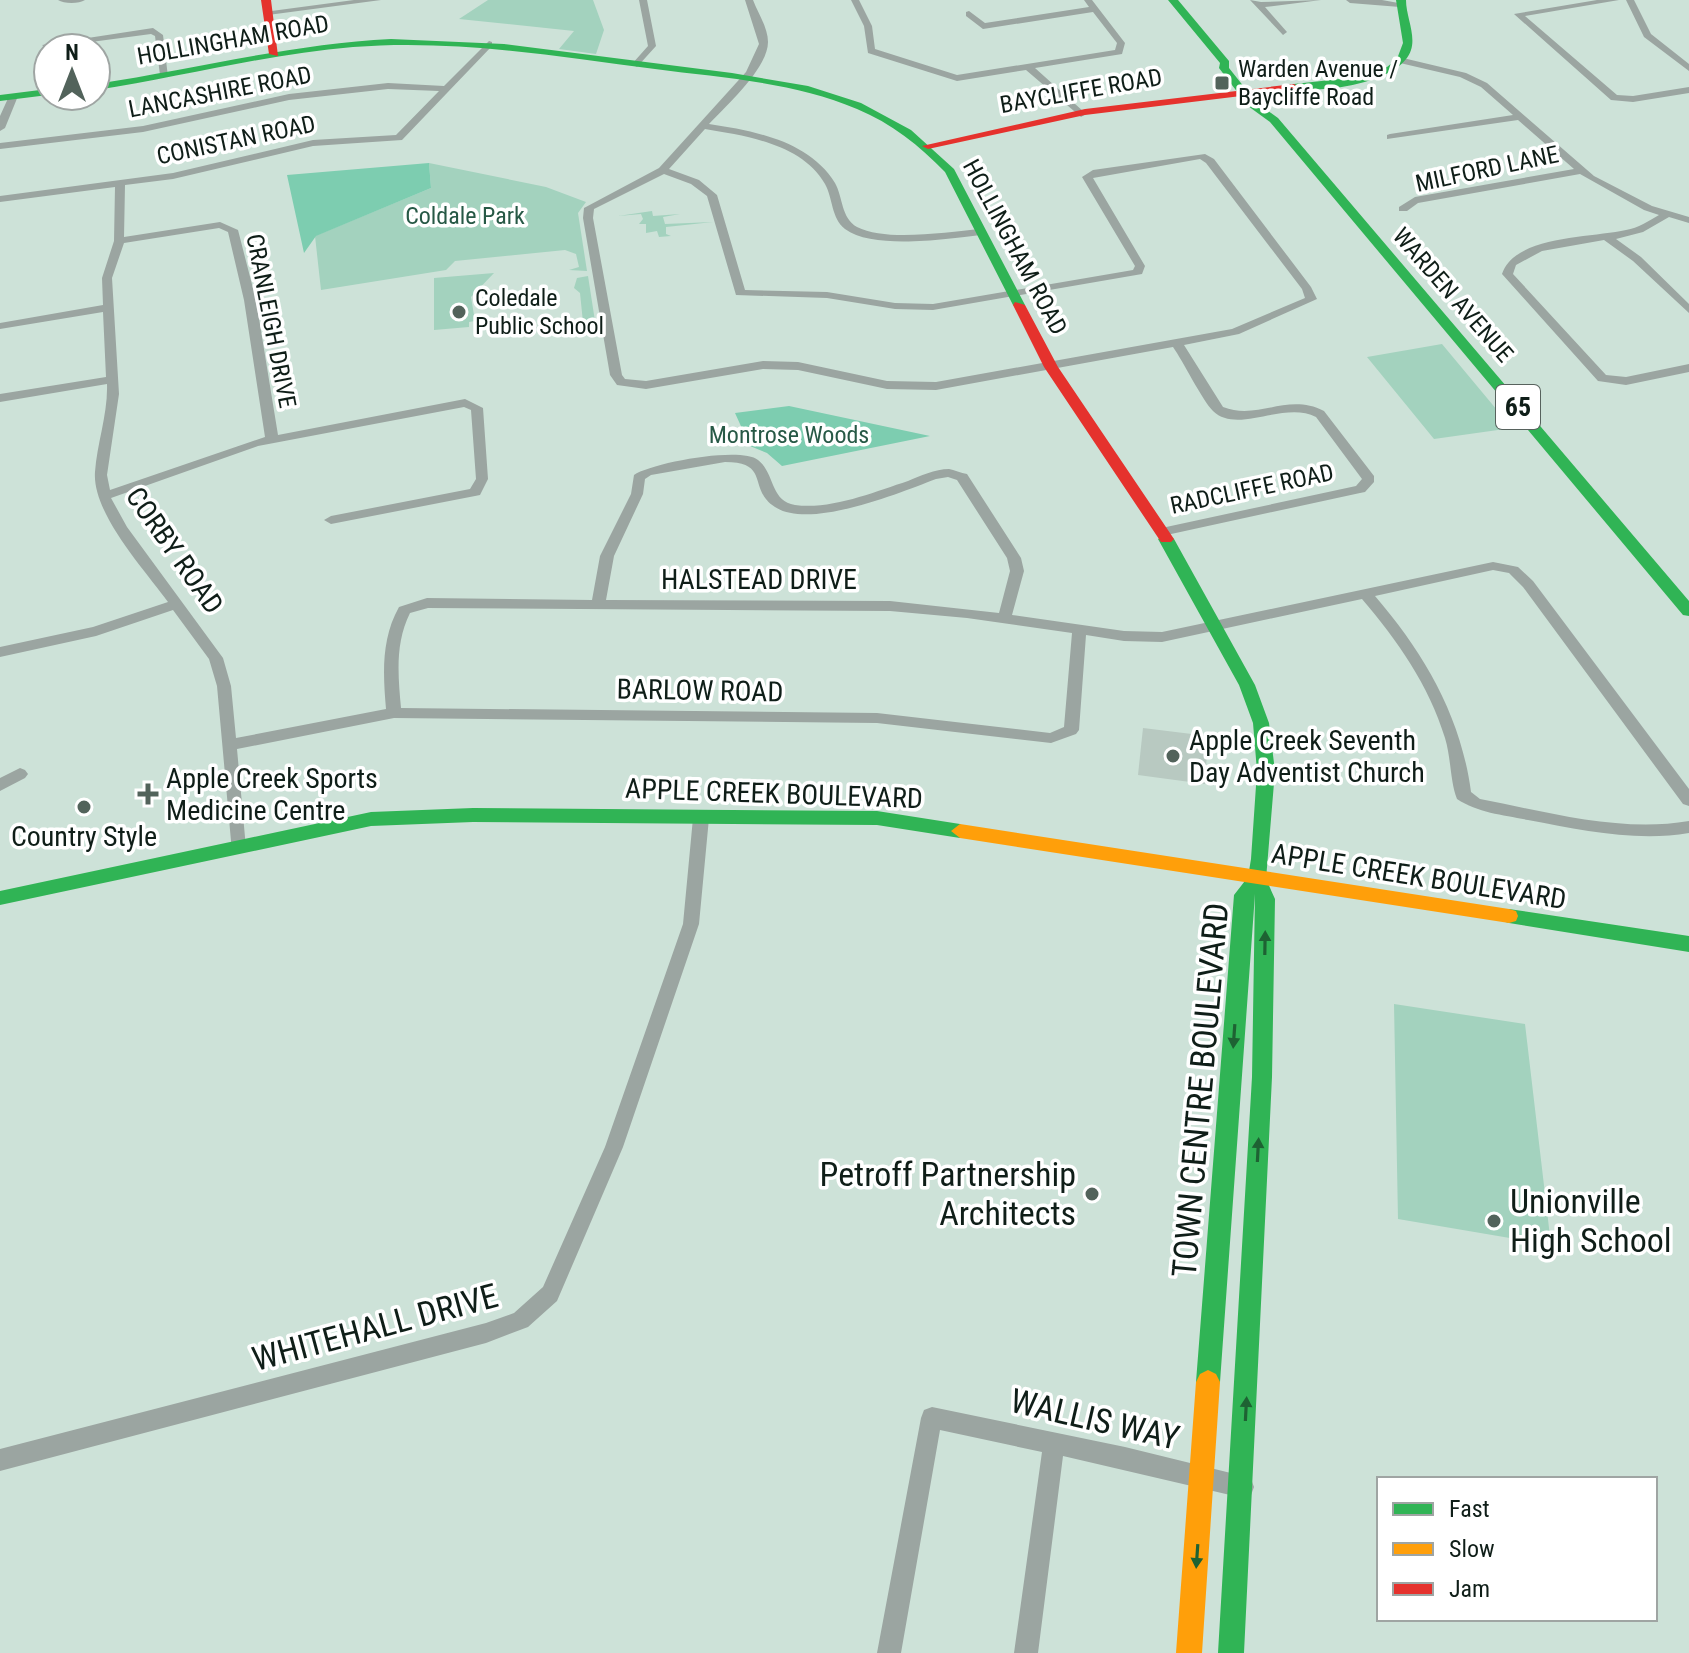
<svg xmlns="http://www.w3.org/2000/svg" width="1689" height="1653" viewBox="0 0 1689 1653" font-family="'Roboto Condensed',sans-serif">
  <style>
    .green { fill: #a3d2be }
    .forest { fill: #7dcdb0 }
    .building { fill: #b8c9c1 }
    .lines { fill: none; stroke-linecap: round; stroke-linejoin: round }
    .street { fill: #9ba5a1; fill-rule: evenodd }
    .fast { fill: #30b455; fill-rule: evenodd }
    .slow { fill: #ff9f0a; fill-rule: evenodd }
    .jam { fill: #e5322d; fill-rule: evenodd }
    .oneway { fill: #1e6233 }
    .poi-dot { fill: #52635b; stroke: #fff; stroke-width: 3 }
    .labels { text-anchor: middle; stroke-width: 7; stroke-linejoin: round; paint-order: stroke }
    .far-street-label { font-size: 24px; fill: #0f1e18; stroke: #fff }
    .far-poi-label { font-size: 24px; fill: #0f1e18; stroke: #fff; text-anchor: start }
    .far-park-label { font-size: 24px; fill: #275946; stroke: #fff }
    .shield { fill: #fff; stroke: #57625d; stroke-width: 2 }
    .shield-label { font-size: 26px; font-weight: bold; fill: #0f1e18 }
    .street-label { font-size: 28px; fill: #0f1e18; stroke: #fff }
    .poi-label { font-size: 28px; fill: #0f1e18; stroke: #fff; text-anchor: start }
    .near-street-label { font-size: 34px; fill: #0f1e18; stroke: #fff }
    .near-poi-label { font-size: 34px; fill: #0f1e18; stroke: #fff; text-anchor: end }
  </style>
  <rect width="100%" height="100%" fill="#cde2d8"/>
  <path class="green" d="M 488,0 L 593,0 L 604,30 L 596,54 L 559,49 L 574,31 L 459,19 Z
    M 429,163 L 546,187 L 586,202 L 578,213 L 587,271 L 569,270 L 579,267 L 576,254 L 565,250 L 455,261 L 446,270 L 321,290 L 315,236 L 431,188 Z
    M 652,211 L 653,216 L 680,214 L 663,217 L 665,224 L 713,222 L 666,227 L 666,234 L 671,236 L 659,237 L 657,231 L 646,233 L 646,224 L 639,224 L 643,219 L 641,214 L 618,216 Z
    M 494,273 L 471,297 L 475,321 L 469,322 L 469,327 L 434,330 L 434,278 Z
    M 588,276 L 597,334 L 584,332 L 580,293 L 574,288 L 577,278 Z
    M 1442,344 L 1512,428 L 1434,439 L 1367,357 Z
    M 1394,1004 L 1525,1024 L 1551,1245 L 1398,1219 Z"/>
  <path class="forest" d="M 429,163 L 431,188 L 316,236 L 304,253 L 287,175 Z
    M 789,406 L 930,436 L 782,466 L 767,453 L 750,446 L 735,413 Z"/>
  <path class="building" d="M 1143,728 L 1208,736 L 1205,784 L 1138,775 Z"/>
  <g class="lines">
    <path class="street" d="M 58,0 L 85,0 C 79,4 64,4 58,0 Z
      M 354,0 L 381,0 L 268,15 L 264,12 Z
      M 639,0 L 647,0 L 656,46 L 637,67 L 632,64 L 648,46 Z
      M 745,0 L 753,0 C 758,13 768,28 768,42 C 768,68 727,105 709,124 C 755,131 809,141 835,183 C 843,197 841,218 857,227 C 886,242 947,232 980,229 L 985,232 L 980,235 C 947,239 873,250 845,229 C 831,218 833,198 825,184 C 802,144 747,136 705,129 L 669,169 L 699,180 L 717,195 L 745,290 L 827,292 L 895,303 L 933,304 L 1133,270 L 1135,266 L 1082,177 L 1093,170 L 1205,154 L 1214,159 L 1311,287 L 1317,299 L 1239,334 L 1184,345 L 1223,407 C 1258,421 1287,392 1324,411 L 1374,476 L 1374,482 L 1365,492 L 1360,493 L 1162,536 L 1157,535 L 1157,529 L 1356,486 L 1362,479 L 1316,417 C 1284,400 1238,435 1213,411 C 1202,400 1183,361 1173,347 L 936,390 L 887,389 L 798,370 L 763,369 L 646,389 L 617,385 L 610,375 L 583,218 L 584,208 L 659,168 L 746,72 L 759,44 ZM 1200,159 L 1206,163 L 1302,289 L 1305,298 L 1232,329 L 936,382 L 887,381 L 798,362 L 763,361 L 646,381 L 625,379 L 622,375 L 593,218 L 594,209 L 664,174 L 691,184 L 707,196 L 736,295 L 827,298 L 895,309 L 933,310 L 1142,274 L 1145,266 L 1093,178 Z
      M 851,0 L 859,0 L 872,26 L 875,49 L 957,75 L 1115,50 L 1117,43 L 1093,12 L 983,29 L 966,16 L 966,12 L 969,11 L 985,23 L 1089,7 L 1084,0 L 1092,0 L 1125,43 L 1122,54 L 1035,68 L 1084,112 L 1086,114 L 1081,117 L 1026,70 L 957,81 L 868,53 L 864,26 Z
      M 1250,0 L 1261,2 L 1321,0 L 1265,7 L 1287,32 L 1283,35 Z
      M 1346,0 L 1382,0 L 1404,4 L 1400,7 L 1350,3 Z
      M 1597,0 L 1619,0 L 1525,16 L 1617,95 L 1633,96 L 1689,87 L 1689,93 L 1633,102 L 1611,100 L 1514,14 Z
      M 1626,0 L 1634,0 L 1651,34 L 1689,64 L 1689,71 L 1644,37 Z
      M 153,28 L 163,35 L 168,77 L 160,75 L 155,36 L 151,34 L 46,48 L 42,45 Z
      M 489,41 L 492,42 L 492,46 L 402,140 L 313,146 L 173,179 L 125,185 L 124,237 L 220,222 L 238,230 L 256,300 L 278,435 L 465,399 L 483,408 L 488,479 L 480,495 L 475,496 L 331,524 L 324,520 L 331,516 L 470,489 L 476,479 L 471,410 L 464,407 L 258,446 L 111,498 L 127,527 L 223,658 L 231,686 L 236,738 L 386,709 C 383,674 381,639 399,607 L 427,598 L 592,600 L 600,556 L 631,494 L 634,475 C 651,463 741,446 758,460 C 775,473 770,501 795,505 C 831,510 874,492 908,481 C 920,476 935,469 949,469 C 954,470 961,473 967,474 L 1021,558 L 1024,571 L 1012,615 L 1124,631 L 1162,632 L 1493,562 L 1518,567 L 1533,581 L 1689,789 L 1689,806 L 1683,804 L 1523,587 L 1509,573 L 1493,570 L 1375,596 C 1424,653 1461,716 1471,792 L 1480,799 C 1547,812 1621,833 1689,821 L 1689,833 C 1636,842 1581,830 1528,820 C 1504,815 1478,813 1457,799 C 1450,781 1451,757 1445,738 C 1429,685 1397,640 1362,599 L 1162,642 L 1124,641 L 1086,635 L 1079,730 L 1076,734 L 1051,743 L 877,723 L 394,718 L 237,749 L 246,848 L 244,852 L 232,852 L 217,686 L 209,659 L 173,610 L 96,636 L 0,657 L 0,647 L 93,627 L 168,602 C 144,569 92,513 95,472 C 97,443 108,414 107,384 L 0,402 L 0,394 L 106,377 L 103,312 L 0,329 L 0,323 L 103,305 L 102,278 L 114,241 L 115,187 L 0,202 L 0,196 L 173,173 L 313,140 L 396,135 L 439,91 L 388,89 L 289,100 L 143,132 L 0,149 L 0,143 L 143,126 L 289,94 L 388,83 L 444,86 ZM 219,228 L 228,232 L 244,300 L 265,437 L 110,490 L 107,475 L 119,394 L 112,278 L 124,243 ZM 725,462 C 771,462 747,489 775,507 C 810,530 899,493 936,479 L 948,477 L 957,480 L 1007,558 L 1010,571 L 999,613 L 890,601 L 606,600 L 614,556 L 643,494 L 645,479 L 651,475 ZM 428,608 L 890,611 L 967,618 L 1072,633 L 1064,727 L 1050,733 L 877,713 L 401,708 C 398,675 395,643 410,613 Z
      M 1403,58 L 1466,73 L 1487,83 L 1594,176 L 1652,206 L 1689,217 L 1689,223 L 1669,217 L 1643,232 L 1616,239 L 1641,257 L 1689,304 L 1689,313 L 1633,261 L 1604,240 L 1542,251 L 1516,265 L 1513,274 L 1606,375 L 1626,377 L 1689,364 L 1689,372 L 1626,385 L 1598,381 L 1502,274 C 1515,235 1591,238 1626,230 C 1638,228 1649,221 1659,215 L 1644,210 L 1580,174 L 1418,203 L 1407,211 L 1399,211 L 1399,207 L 1415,197 L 1574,169 L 1518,120 L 1387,139 L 1387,135 L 1390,134 L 1513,115 L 1481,87 L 1460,77 L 1400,63 L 1398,61 Z
      M 10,94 L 18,96 L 5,128 L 0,131 L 0,116 Z
      M 20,768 L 25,770 L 28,774 L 25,778 L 0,791 L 0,778 Z
      M 701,812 L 709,818 L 699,924 L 623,1147 L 557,1301 L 528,1327 L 486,1343 L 0,1471 L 0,1449 L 486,1323 L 514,1313 L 543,1287 L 605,1147 L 683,924 L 693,818 Z
      M 932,1407 L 1125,1447 L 1243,1476 L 1251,1479 L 1254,1487 L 1251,1495 L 1243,1498 L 1063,1456 L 1038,1653 L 1014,1653 L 1042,1452 L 940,1430 L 901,1653 L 877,1653 L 921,1418 L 924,1410 Z"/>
    <path class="fast" d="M 1168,0 L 1178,0 L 1229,61 L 1229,68 L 1256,102 L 1278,118 L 1689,601 L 1689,616 L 1683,615 L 1270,122 L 1248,106 L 1219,68 L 1220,63 Z
      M 1396,0 L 1406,0 C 1406,16 1416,35 1411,50 C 1400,84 1321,93 1290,89 L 1289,87 L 1294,84 L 1358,77 L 1387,67 L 1397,59 L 1403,43 Z
      M 391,39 L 504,44 L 732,73 L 808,86 L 861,103 L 911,130 L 954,169 L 1025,305 L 1019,309 L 1013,305 L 945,172 C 920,146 891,123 857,109 C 794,82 723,78 655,69 C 555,56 455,39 353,47 C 267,54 182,77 96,90 L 96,84 C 195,69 291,44 391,39 Z
      M 48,89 L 48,95 L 0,101 L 0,95 Z
      M 1166,534 L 1174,539 L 1255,685 L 1269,723 L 1275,771 L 1266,879 L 1275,899 L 1272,1077 L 1244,1653 L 1218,1653 L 1252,1077 L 1255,894 L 1220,1382 L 1216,1390 L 1208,1394 L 1200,1390 L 1196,1382 L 1234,895 L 1248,877 L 1251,859 L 1257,771 L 1253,723 L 1239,685 L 1158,539 Z
      M 473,808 L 877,811 L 960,824 L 969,831 L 960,838 L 877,825 L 473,822 L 371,826 L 0,905 L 0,891 L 371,812 Z
      M 1509,909 L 1689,936 L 1689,952 L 1509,923 L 1502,921 L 1500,916 L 1502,911 Z"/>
    <path class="slow" d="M 960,824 L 1509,909 L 1516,911 L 1518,916 L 1516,921 L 1509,923 L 960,838 L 951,831 Z
      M 1208,1370 L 1216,1374 L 1220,1382 L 1202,1653 L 1176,1653 L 1196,1382 L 1200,1374 Z"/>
    <path class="jam" d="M 261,0 L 271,0 L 278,56 L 269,54 Z
      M 1294,84 L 1299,87 L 1298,89 L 1085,115 L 928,149 L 922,146 L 1085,109 Z
      M 1015,302 L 1025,305 L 1058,367 L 1174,539 L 1171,542 L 1161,542 L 1044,367 L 1013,305 Z"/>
  </g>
  <defs><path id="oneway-solid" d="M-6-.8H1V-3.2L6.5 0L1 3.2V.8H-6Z" transform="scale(2)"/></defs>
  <g class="oneway">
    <use href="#oneway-solid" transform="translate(1265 943) rotate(-89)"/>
    <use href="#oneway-solid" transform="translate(1234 1036) rotate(94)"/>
    <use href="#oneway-solid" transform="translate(1258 1150) rotate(-87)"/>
    <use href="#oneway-solid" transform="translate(1246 1409) rotate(-87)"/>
    <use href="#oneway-solid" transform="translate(1197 1556) rotate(94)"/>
  </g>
  <g class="poi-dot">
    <rect x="1214" y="75" width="16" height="16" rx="4"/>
    <circle cx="459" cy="312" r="8"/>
    <circle cx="1173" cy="756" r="8"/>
    <path d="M144 782h8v8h8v8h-8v8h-8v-8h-8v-8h8z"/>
    <circle cx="84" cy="807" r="8"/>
    <circle cx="1092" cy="1194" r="8"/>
    <circle cx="1494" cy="1221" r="8"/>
  </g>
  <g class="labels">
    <g class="far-street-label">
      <text transform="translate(233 40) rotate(-10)" y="8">HOLLINGHAM ROAD</text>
      <text transform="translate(1081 91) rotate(-10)" y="8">BAYCLIFFE ROAD</text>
      <text transform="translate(220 92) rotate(-11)" y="8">LANCASHIRE ROAD</text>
      <text transform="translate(236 140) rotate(-12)" y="8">CONISTAN ROAD</text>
      <text transform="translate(1487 169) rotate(-12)" y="8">MILFORD LANE</text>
      <text transform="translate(1015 247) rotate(62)" y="8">HOLLINGHAM ROAD</text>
      <text transform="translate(1453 295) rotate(49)" y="8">WARDEN AVENUE</text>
      <text transform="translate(271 321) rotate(79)" y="8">CRANLEIGH DRIVE</text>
      <text transform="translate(1252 489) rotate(-12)" y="8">RADCLIFFE ROAD</text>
    </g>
    <g class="far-poi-label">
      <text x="1238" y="77">Warden Avenue /<tspan x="1238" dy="28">Baycliffe Road</tspan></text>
      <text x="475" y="306">Coledale<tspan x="475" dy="28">Public School</tspan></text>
    </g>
    <g class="far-park-label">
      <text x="465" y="224">Coldale Park</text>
      <text x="789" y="443">Montrose Woods</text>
    </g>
    <rect class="shield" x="1496" y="385" width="44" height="44" rx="6"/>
    <g class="shield-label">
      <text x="1518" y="416">65</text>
    </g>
    <g class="street-label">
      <text transform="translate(175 550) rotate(55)" y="10">CORBY ROAD</text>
      <text x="759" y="589">HALSTEAD DRIVE</text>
      <text transform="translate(700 690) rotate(1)" y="10">BARLOW ROAD</text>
      <text transform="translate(774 793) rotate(2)" y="10">APPLE CREEK BOULEVARD</text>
      <text transform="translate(1419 876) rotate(9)" y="10">APPLE CREEK BOULEVARD</text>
    </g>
    <g class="poi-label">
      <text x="1189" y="750">Apple Creek Seventh<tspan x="1189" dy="32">Day Adventist Church</tspan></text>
      <text x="166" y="788">Apple Creek Sports<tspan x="166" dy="32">Medicine Centre</tspan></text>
      <text x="84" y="846" text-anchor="middle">Country Style</text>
    </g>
    <g class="near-street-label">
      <text transform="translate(1200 1090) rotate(-85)" y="12">TOWN CENTRE BOULEVARD</text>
      <text transform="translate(375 1327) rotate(-15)" y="12">WHITEHALL DRIVE</text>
      <text transform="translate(1095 1419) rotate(13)" y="12">WALLIS WAY</text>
    </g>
    <g class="near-poi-label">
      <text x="1076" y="1186">Petroff Partnership<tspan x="1076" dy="39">Architects</tspan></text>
      <text x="1510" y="1213" text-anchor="start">Unionville<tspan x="1510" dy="39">High School</tspan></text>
    </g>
  </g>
  <rect x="1377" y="1477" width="280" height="144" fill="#ffffff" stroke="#9fa5a3" stroke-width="2"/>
  <rect x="1393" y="1503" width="40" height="12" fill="#30b455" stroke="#9fa5a3" stroke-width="2"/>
  <text x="1449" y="1517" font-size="24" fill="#0f1e18">Fast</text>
  <rect x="1393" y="1543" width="40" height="12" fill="#ff9f0a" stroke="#9fa5a3" stroke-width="2"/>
  <text x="1449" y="1557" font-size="24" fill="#0f1e18">Slow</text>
  <rect x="1393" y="1583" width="40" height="12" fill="#e5322d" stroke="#9fa5a3" stroke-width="2"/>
  <text x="1449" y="1597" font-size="24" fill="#0f1e18">Jam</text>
  <g transform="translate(72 72)"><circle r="38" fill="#ffffff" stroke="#9fa5a3" stroke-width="2"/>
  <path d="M0-6L14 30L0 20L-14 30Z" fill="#52635b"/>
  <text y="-12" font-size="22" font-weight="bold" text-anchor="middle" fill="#0f1e18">N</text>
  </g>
</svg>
